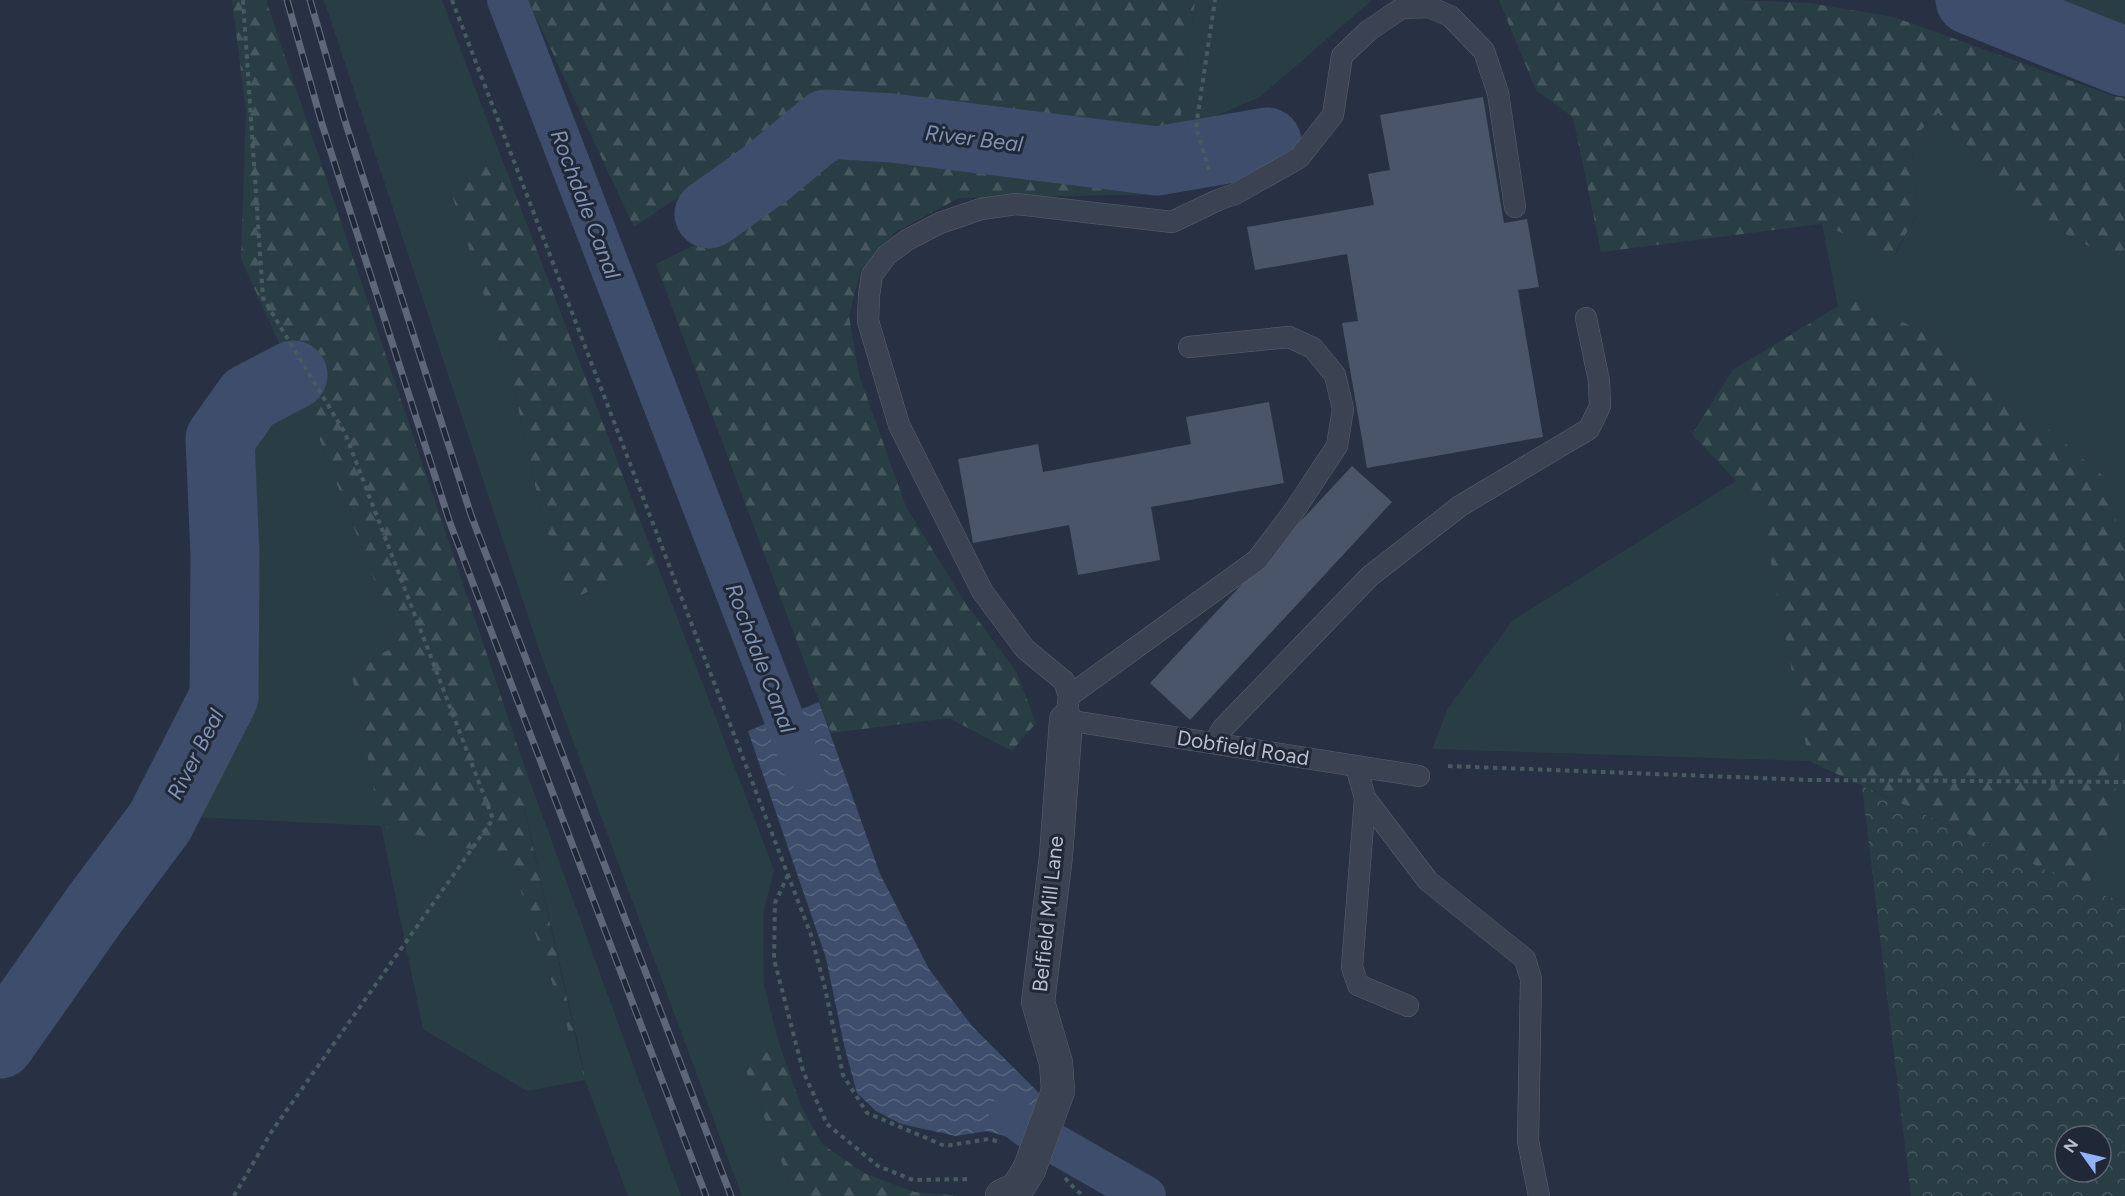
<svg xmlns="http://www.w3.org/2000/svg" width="2125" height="1196" viewBox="0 0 2125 1196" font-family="Figtree,sans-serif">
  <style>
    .grass { fill: #293e44 }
    .forest { fill: url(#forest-firs) }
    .park { fill: url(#park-crowns); fill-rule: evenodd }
    .water { fill: url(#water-waves) }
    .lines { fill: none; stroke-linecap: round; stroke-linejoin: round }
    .canal { stroke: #3d4d6b; stroke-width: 40 }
    .river { stroke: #3d4d6b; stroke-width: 69 }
    .building { fill: #4b5569 }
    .lane-casing { stroke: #5a6170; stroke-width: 22 }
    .street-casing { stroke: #5a6170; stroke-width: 34 }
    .path { stroke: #475b60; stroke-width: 4; stroke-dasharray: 4.5 4.5; stroke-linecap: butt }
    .lane { stroke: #3b4352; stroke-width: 21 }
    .street { stroke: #3b4352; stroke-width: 33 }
    .rail-casing { stroke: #5e6779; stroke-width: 7 }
    .rail { stroke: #202838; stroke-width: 4.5; stroke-dasharray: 14; stroke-linecap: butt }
    .street-bridge-casing { stroke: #5a6170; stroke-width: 34; stroke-linecap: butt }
    .street-bridge { stroke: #3b4352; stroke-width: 33 }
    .labels { text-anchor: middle; stroke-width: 6; stroke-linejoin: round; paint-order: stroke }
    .street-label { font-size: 21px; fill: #b9bfcc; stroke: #202838 }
    .water-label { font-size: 22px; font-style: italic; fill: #8092b2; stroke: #202838 }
  </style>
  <defs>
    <pattern id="forest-firs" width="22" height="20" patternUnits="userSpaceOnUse" patternTransform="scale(1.5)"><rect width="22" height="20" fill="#293e44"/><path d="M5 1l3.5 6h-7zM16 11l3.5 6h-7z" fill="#46585e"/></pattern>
    <pattern id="park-crowns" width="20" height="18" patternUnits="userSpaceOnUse" patternTransform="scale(1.5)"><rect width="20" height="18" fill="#293e44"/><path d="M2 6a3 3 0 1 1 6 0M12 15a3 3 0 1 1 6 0" fill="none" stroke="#46585e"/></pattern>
    <pattern id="water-waves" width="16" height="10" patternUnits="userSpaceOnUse" patternTransform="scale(1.5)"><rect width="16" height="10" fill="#3d4d6b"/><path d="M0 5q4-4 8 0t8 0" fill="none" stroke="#57657f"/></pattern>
  </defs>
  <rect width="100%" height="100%" fill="#273143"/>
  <path class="grass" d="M 324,0 L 442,0 L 503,162 L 447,179 L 515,393 L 539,503 L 567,601 L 656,562 L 774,870 L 763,914 L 764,985 L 780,1047 L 742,1061 L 795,1196 L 742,1196 L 541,655 Z
    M 1195,0 L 1372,0 L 1260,97 L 1218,115 L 1178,139 Z
    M 2058,0 L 2125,0 L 2125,26 Z
    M 1938,113 L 2033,217 L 2125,265 L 2125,903 L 2087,889 L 1809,761 L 1432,749 L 1448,708 L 1513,620 L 1736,481 L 1692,434 L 1733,370 L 1838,306 L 1822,224 L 1895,255 L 1918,213 L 1911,140 Z
    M 300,389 L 400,646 L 381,825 L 510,859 L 584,1071 L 524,807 L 524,765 L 681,1196 L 628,1196 L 585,1080 L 527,1091 L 423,1029 L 381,826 L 191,817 L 240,740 L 254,671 L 252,547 L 238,447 L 245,422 L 265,404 Z"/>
  <path class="forest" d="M 232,0 L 266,0 L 524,765 L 524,808 L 585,1079 L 510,859 L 381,826 L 350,665 L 400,646 L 300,389 L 241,259 L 246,111 Z
    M 528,0 L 1195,0 L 1178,139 L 1143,142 L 813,105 L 634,227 Z
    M 1499,0 L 1735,0 L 1809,3 L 1894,17 L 2113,96 L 2125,98 L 2125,265 L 2033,217 L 1938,113 L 1911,140 L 1918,213 L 1894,255 L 1821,224 L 1601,252 L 1573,117 L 1536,90 Z
    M 835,144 L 1183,181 L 1172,194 L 959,198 L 895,232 L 860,272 L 849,316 L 859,375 L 906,507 L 966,604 L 1017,673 L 1036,723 L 1012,751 L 949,718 L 831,733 L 656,264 L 721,232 Z
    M 503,162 L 656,562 L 567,601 L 539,503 L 515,393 L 447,179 Z
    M 1850,299 L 1945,341 L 2103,476 L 2125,552 L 2125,685 L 2113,819 L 2087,889 L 1809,761 L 1760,505 L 1692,434 L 1733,370 Z
    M 780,1047 L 802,1108 L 822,1144 L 864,1173 L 914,1192 L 961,1196 L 795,1196 L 742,1061 Z"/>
  <path class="park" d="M 1862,786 L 2087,889 L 2125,903 L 2125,1196 L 1911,1196 ZM 2065,1136 L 2101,1136 L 2101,1172 L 2065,1172 Z"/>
  <path class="water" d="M 819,702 L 880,874 L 929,969 L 972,1026 L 1042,1096 L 1024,1141 L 987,1131 L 956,1136 L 901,1124 L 876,1111 L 857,1093 L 844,1045 L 826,958 L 748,731 Z"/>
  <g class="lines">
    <path class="canal" d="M 507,0 L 804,770
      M 1009,1114 L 1029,1129 L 1146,1196"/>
    <path class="river" d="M 1970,0 L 2125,62
      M 709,214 L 768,172 L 826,124 L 892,128 L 1157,161 L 1267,142
      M 0,1044 L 95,909 L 160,822 L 224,697 L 225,555 L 220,439 L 249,398 L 293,375"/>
  </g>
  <path class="building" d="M 1483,97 L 1504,223 L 1527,219 L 1539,287 L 1518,290 L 1543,437 L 1367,468 L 1342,323 L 1358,321 L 1347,254 L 1255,270 L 1247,227 L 1374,205 L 1368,174 L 1390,170 L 1380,115 Z
    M 1269,402 L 1284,483 L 1151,507 L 1160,560 L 1078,575 L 1069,525 L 973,543 L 958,459 L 1038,444 L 1043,472 L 1191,444 L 1186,417 Z
    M 1352,466 L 1392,502 L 1190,720 L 1150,683 Z"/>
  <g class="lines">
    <g class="lane-casing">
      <path id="lane" d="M 1069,696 L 1257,560 L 1294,511 L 1337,446 L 1343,409 L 1335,375 L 1313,348 L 1289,337 L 1189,347
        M 1214,743 L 1223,728 L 1370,576 L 1460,506 L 1589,429 L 1600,406 L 1599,381 L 1586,318
        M 1356,766 L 1365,798 L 1428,881 L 1525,959 L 1531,979 L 1528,1141 L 1539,1196
        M 1419,776 L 1066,720 L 1069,696 L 1064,681 L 1025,649 L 982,591 L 899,425 L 868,321 L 869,295 L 872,275 L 887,255 L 907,240 L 940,223 L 981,209 L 1016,204 L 1172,222 L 1218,200 L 1235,194 L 1299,158 L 1333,115 L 1342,56 L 1368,31 L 1402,8 L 1429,7 L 1450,16 L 1484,51 L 1498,93 L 1515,207
        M 1365,798 L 1352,967 L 1358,985 L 1408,1006"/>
    </g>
    <g class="street-casing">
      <path id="street" d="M 1058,1091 L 1056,1063 L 1038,1002 L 1056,856 L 1066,720
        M 1002,1196 L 1017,1189 L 1029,1170"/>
    </g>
    <path class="path" d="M 452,0 L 811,935 L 825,988 L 843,1075 L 867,1113 L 945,1146 L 989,1139 L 1000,1142
      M 1209,170 L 1196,127 L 1215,0
      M 1448,766 L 1811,780 L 2125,782
      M 788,875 L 775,903 L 774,959 L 803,1071 L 827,1124 L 878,1166 L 913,1180 L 970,1179
      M 1065,1178 L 1076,1190 L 1084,1196
      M 234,1196 L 272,1131 L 493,819 L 345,433 L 263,298 L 243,0"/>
    <use href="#lane" class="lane"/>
    <use href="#street" class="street"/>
    <g class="rail-casing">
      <path id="rail" d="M 287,0 L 322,124 L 450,523 L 706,1196
        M 310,0 L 344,118 L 471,515 L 731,1196"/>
    </g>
    <use href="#rail" class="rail"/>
    <g class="street-bridge-casing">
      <path id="street-bridge" d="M 1029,1170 L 1058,1091"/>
    </g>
    <use href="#street-bridge" class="street-bridge"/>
  </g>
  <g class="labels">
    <g class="street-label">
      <text transform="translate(1243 748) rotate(9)" y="7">Dobfield Road</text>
      <text transform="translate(1048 914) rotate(-84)" y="7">Belfield Mill Lane</text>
    </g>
    <g class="water-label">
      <text transform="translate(974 138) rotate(7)" y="8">River Beal</text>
      <text transform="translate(586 204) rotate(69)" y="8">Rochdale Canal</text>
      <text transform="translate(761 658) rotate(69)" y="8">Rochdale Canal</text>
      <text transform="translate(195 754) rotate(-63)" y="8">River Beal</text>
    </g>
  </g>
  <g transform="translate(2083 1154) rotate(304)"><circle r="28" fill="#202838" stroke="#5d6473" stroke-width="1.5"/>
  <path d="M0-4.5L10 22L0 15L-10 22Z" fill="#92b1f8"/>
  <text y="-9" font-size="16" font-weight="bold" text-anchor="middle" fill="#b9bfcc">N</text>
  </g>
</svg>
